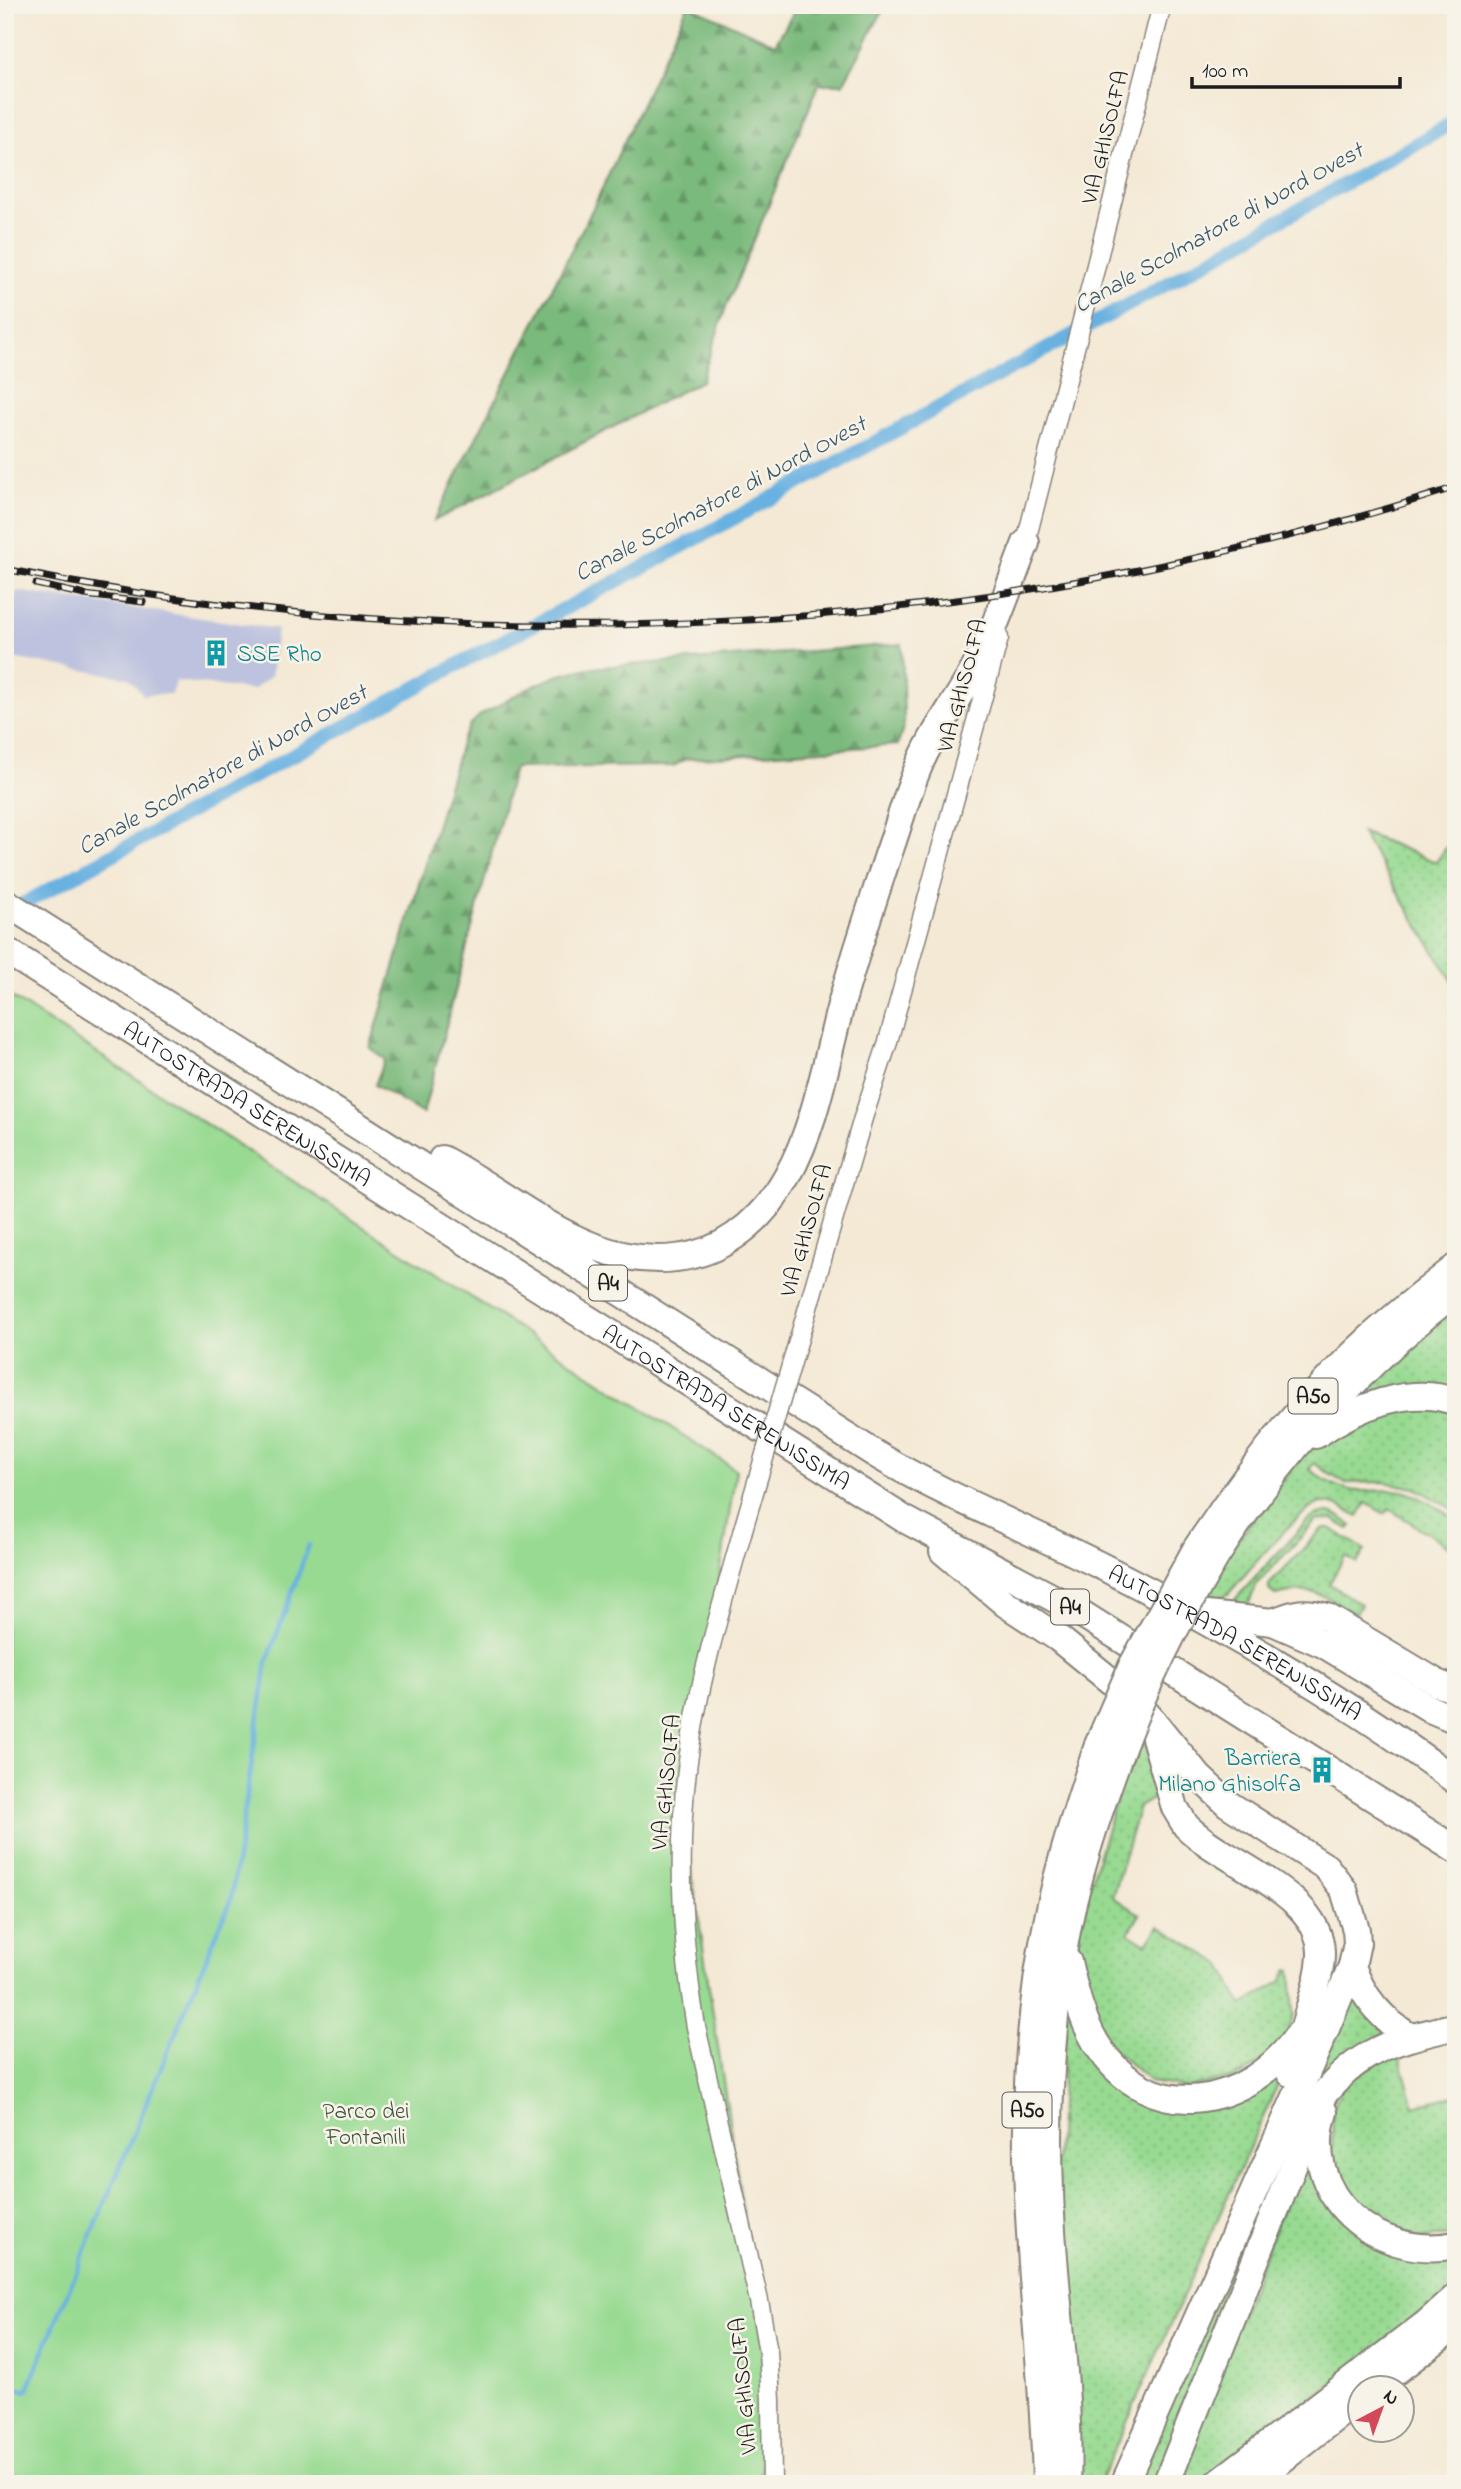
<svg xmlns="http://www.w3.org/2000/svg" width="1461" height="2489" viewBox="0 0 1461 2489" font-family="'Indie Flower',sans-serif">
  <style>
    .industrial { fill: #bdc3de }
    .grass { fill: url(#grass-dots); stroke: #5a7b57; stroke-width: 2 }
    .forest { fill: url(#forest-firs); stroke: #4b6b4c; stroke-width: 2 }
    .green { fill: #98da92; stroke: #5a7b57; stroke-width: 2 }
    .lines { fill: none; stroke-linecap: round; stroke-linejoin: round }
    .stream { stroke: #69b1e1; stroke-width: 4.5 }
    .canal { stroke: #69b1e1; stroke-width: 14 }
    .tertiary-casing { stroke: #888278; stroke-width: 21 }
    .motorway-casing { stroke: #888278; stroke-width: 30 }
    .tertiary { stroke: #fff; stroke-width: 18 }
    .motorway { stroke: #fff; stroke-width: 26 }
    .rail-casing { stroke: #1c1c1c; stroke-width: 7 }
    .rail { stroke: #f7f3e8; stroke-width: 4.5; stroke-dasharray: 13; stroke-linecap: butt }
    .tertiary-bridge-casing { stroke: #888278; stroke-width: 21; stroke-linecap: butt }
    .motorway-bridge-casing { stroke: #888278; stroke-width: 30; stroke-linecap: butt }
    .tertiary-bridge { stroke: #fff; stroke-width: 18 }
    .motorway-bridge { stroke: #fff; stroke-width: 26 }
    .labels { text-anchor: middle; stroke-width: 5; stroke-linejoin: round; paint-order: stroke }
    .shield { fill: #f7f3e8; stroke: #5e5c59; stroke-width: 2 }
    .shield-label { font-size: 21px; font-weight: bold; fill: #1c1c1c }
    .street-label { font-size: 23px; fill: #1c1c1c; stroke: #f7f3e8 }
    .culture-label { font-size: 23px; fill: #0d838f; stroke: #f7f3e8; text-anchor: start }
    .park-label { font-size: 23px; fill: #41553f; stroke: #f7f3e8 }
    .water-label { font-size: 24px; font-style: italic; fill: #3b586b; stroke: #f7f3e8 }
  </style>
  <defs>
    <pattern id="grass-dots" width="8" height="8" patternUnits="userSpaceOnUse" patternTransform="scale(1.75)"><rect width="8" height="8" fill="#98da92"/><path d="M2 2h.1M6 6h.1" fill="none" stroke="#82ba7d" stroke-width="1.8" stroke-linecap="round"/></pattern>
    <pattern id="forest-firs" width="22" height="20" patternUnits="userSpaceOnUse" patternTransform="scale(1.75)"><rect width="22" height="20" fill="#7aba7c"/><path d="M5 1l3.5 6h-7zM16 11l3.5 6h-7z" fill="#639665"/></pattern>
  </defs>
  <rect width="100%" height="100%" fill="#f7f3e8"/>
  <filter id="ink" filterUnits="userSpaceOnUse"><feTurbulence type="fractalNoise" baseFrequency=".0143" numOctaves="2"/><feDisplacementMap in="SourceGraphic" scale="14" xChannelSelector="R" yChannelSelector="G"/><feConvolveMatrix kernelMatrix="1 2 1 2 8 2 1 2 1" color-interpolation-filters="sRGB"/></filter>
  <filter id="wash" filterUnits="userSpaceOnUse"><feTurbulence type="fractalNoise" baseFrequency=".00686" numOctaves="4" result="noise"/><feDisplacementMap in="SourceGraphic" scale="28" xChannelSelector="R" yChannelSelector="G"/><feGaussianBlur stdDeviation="1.57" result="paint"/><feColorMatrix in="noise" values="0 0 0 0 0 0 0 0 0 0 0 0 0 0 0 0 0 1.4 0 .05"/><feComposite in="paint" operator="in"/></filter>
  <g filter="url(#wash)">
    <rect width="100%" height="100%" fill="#f4e9d5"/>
    <path class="industrial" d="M 16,591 L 277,629 L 271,676 L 253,690 L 176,681 L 171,694 L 143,695 L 129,678 L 6,657 Z"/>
    <path class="grass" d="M 1361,832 L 1436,862 L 1456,834 L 1456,987 Z
      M 1456,1301 L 1456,1395 L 1344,1402 Z
      M 1395,1407 L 1456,1410 L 1456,1511 L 1415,1488 L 1385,1482 L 1346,1483 L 1334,1477 L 1314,1463 L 1309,1469 C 1325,1481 1342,1492 1364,1491 C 1376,1491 1389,1489 1402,1491 C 1421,1496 1439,1509 1456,1519 L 1456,1551 L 1389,1509 L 1385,1514 L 1366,1503 L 1358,1517 C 1347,1511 1336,1502 1322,1503 C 1300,1506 1246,1575 1228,1594 L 1219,1598 L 1206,1598 L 1223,1558 L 1302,1456 L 1323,1439 Z
      M 1330,1513 L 1342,1518 L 1352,1526 L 1349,1529 L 1332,1519 L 1316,1521 L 1256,1585 L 1248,1606 L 1229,1606 L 1307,1521 L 1318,1514 Z
      M 1323,1528 L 1330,1528 L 1365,1550 L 1357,1563 L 1345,1556 L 1329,1584 L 1361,1604 L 1355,1615 C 1324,1595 1313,1585 1275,1595 L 1269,1590 L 1269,1585 Z
      M 1137,1729 L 1144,1739 L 1159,1795 L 1139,1807 L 1112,1897 L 1140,1914 L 1129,1933 L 1147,1944 L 1159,1926 L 1221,1964 L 1242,2005 L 1282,1981 L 1288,1969 L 1291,1970 L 1294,2015 L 1288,2032 L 1265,2061 L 1209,2091 L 1150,2082 L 1100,2037 L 1080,1966 L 1078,1945 L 1079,1921 Z
      M 1350,1988 L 1387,2035 L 1351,2055 L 1157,2484 L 1133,2484 Z
      M 1068,1990 L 1145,2097 L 1286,2066 L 1099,2484 L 1075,2484 L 1055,2178 Z
      M 1397,2048 L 1414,2106 L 1456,2095 L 1456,2236 L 1417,2238 L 1360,2215 L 1331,2170 L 1333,2108 L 1339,2093 L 1346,2081 Z
      M 1306,2150 L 1335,2208 L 1456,2250 L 1456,2287 L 1203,2484 L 1174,2484 Z"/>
    <path class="forest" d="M 688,5 L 775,44 L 798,5 L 886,5 L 843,84 L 819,84 L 725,310 L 701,381 L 434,521 L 594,206 Z
      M 902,644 L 904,724 L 898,745 L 686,759 L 673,766 L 514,768 L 423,1114 L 375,1085 L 385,1059 L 370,1048 L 462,740 L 470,725 L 479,716 L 527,689 L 556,676 L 588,668 Z"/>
    <path class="green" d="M 5,993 L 736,1470 L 683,1814 L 771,2400 L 760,2484 L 5,2484 Z"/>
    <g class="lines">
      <path class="stream" d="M 5,2385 L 27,2391 L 231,1899 L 267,1662 L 309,1545"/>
      <path class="canal" d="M 14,909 L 457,665 L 648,565 L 1176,279 L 1456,121"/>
    </g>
  </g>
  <g filter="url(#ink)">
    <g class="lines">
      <g class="tertiary-casing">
        <path id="tertiary" d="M 1023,553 L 1162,5
          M 807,1311 L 863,1118 L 887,1045 L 999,638
          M 742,1533 C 723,1601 702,1670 691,1740 C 676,1836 680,1932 696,2027 L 759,2301 L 768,2352 L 771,2400 L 772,2484"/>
      </g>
      <g class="motorway-casing">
        <g id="motorway">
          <path id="s1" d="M 5,902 L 877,1455 C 953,1500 1033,1531 1111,1571 C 1230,1632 1348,1701 1456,1781"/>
          <path id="s2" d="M 5,950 L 904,1519 L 1074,1609 L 1456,1850"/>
          <path d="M 442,1159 C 522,1201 596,1278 693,1255 C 734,1245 767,1213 787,1177 C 817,1123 826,1059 842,1001 C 856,952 872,904 888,855 C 898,828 905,800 916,773 C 931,733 958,701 977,664 C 997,625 1010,583 1026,543"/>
          <path d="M 1316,1435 C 1354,1408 1409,1384 1456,1402"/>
          <path d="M 1196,1549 C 1246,1473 1302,1400 1369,1339 C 1397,1313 1427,1290 1456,1267"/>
          <path d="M 943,1551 L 1006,1604 L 1058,1638 L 1112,1682 L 1148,1715 L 1199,1777 L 1228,1804 L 1326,1867 L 1344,1890 L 1356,1930 L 1357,1943 L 1352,1966 L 1322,2038 L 1124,2484"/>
          <path d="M 1215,1558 C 1280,1455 1361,1366 1456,1291"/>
          <path d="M 1197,1614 L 1273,1622 L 1323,1644 L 1432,1710 L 1456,1720"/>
          <path d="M 1273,1622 C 1296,1613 1303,1610 1327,1617 L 1439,1684 L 1456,1690"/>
          <path d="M 1152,1727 L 1175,1808 L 1186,1826 C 1224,1864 1322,1893 1321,1954 C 1321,1972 1315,1989 1310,2006 C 1303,2029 1299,2052 1290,2073"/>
          <path d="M 1068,1962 C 1075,1990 1081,2018 1096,2043 C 1149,2128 1247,2109 1299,2034"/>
          <path d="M 1352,1966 C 1362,1996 1383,2021 1411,2037"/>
          <path d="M 1324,2112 C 1298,2195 1377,2261 1456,2245"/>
          <path d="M 1374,2388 L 1456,2325"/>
          <path d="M 1046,2484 C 1044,2374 1028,2265 1027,2156 C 1026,2075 1032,1992 1049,1913 C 1061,1856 1080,1800 1098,1745"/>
          <path d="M 1067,2484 C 1071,2386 1053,2289 1050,2192 C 1047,2111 1051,2027 1064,1947 C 1075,1881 1097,1816 1120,1753"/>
          <path d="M 1166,2484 L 1320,2099 C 1361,2047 1395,2041 1456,2026"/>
          <path d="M 1216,2484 L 1427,2323 L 1456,2297"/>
          <path d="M 1251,2484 L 1360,2398"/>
        </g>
      </g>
      <use href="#tertiary" class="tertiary"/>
      <use href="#motorway" class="motorway"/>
      <g class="rail-casing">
        <path id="rail" d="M 5,569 C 474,666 1001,637 1456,487
          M 36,584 L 85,595 L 143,602"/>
      </g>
      <use href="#rail" class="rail"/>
      <g class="tertiary-bridge-casing">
        <path id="tertiary-bridge" d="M 742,1533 L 807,1311"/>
      </g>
      <g class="motorway-bridge-casing">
        <path id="motorway-bridge" d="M 1098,1745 L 1132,1666 L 1196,1549
          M 1120,1753 C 1145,1685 1178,1620 1215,1558"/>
      </g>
      <use href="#tertiary-bridge" class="tertiary-bridge"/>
      <use href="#motorway-bridge" class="motorway-bridge"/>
    </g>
  </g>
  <defs>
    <g id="building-bare" transform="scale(2.1)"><path d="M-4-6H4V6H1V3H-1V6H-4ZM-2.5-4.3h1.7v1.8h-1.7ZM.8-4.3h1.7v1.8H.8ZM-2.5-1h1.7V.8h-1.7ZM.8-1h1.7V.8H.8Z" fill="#0f9aa8" stroke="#f7f3e8" stroke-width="2.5" paint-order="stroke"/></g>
  </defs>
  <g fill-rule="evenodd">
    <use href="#building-bare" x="216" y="653"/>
    <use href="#building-bare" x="1322" y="1770"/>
  </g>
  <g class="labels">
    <g class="shield">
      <rect x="589" y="1265.5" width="38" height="35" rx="5"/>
      <rect x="1288.5" y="1378.5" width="49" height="35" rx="5"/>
      <rect x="1051" y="1589.5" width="38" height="35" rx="5"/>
      <rect x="1002.5" y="2092.5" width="49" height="35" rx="5"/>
    </g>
    <g class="shield-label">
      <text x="608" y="1290">A4</text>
      <text x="1313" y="1403">A50</text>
      <text x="1070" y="1614">A4</text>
      <text x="1027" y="2117">A50</text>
    </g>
    <g class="street-label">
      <text transform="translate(1104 137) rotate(-76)" y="8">VIA GHISOLFA</text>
      <text transform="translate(961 685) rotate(-75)" y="8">VIA GHISOLFA</text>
      <text dy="8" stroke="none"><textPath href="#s2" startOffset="287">AUTOSTRADA SERENISSIMA</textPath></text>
      <text transform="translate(805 1230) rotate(-74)" y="8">VIA GHISOLFA</text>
      <text dy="8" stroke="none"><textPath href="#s2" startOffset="854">AUTOSTRADA SERENISSIMA</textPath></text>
      <text dy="8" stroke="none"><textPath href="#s1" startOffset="1437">AUTOSTRADA SERENISSIMA</textPath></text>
      <text transform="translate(665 1782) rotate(-84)" y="8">VIA GHISOLFA</text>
      <text transform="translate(742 2386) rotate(-95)" y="8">VIA GHISOLFA</text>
    </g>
    <g class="culture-label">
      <text x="237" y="661">SSE Rho</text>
      <text x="1301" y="1765" text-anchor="end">Barriera<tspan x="1301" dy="26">Milano Ghisolfa</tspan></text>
    </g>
    <g class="park-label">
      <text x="366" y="2118">Parco dei<tspan x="366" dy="26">Fontanili</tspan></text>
    </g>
    <g class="water-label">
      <text transform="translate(1218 227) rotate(-29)" y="8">Canale Scolmatore di Nord Ovest</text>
      <text transform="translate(720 498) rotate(-28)" y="8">Canale Scolmatore di Nord Ovest</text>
      <text transform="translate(222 769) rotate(-29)" y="8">Canale Scolmatore di Nord Ovest</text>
    </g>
  </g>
  <rect width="1461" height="2489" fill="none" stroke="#f7f3e8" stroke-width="28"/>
  <g transform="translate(1381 2409) rotate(41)"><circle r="33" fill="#f7f3e8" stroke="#9f9d96" stroke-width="2"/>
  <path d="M0-5L12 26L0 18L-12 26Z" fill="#d1495b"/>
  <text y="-10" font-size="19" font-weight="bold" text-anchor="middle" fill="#1c1c1c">N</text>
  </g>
  <path d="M1192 77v10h208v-10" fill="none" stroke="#1c1c1c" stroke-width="3.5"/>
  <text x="1202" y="77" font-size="21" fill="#1c1c1c" stroke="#f7f3e8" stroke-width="5" paint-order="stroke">100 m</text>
</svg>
